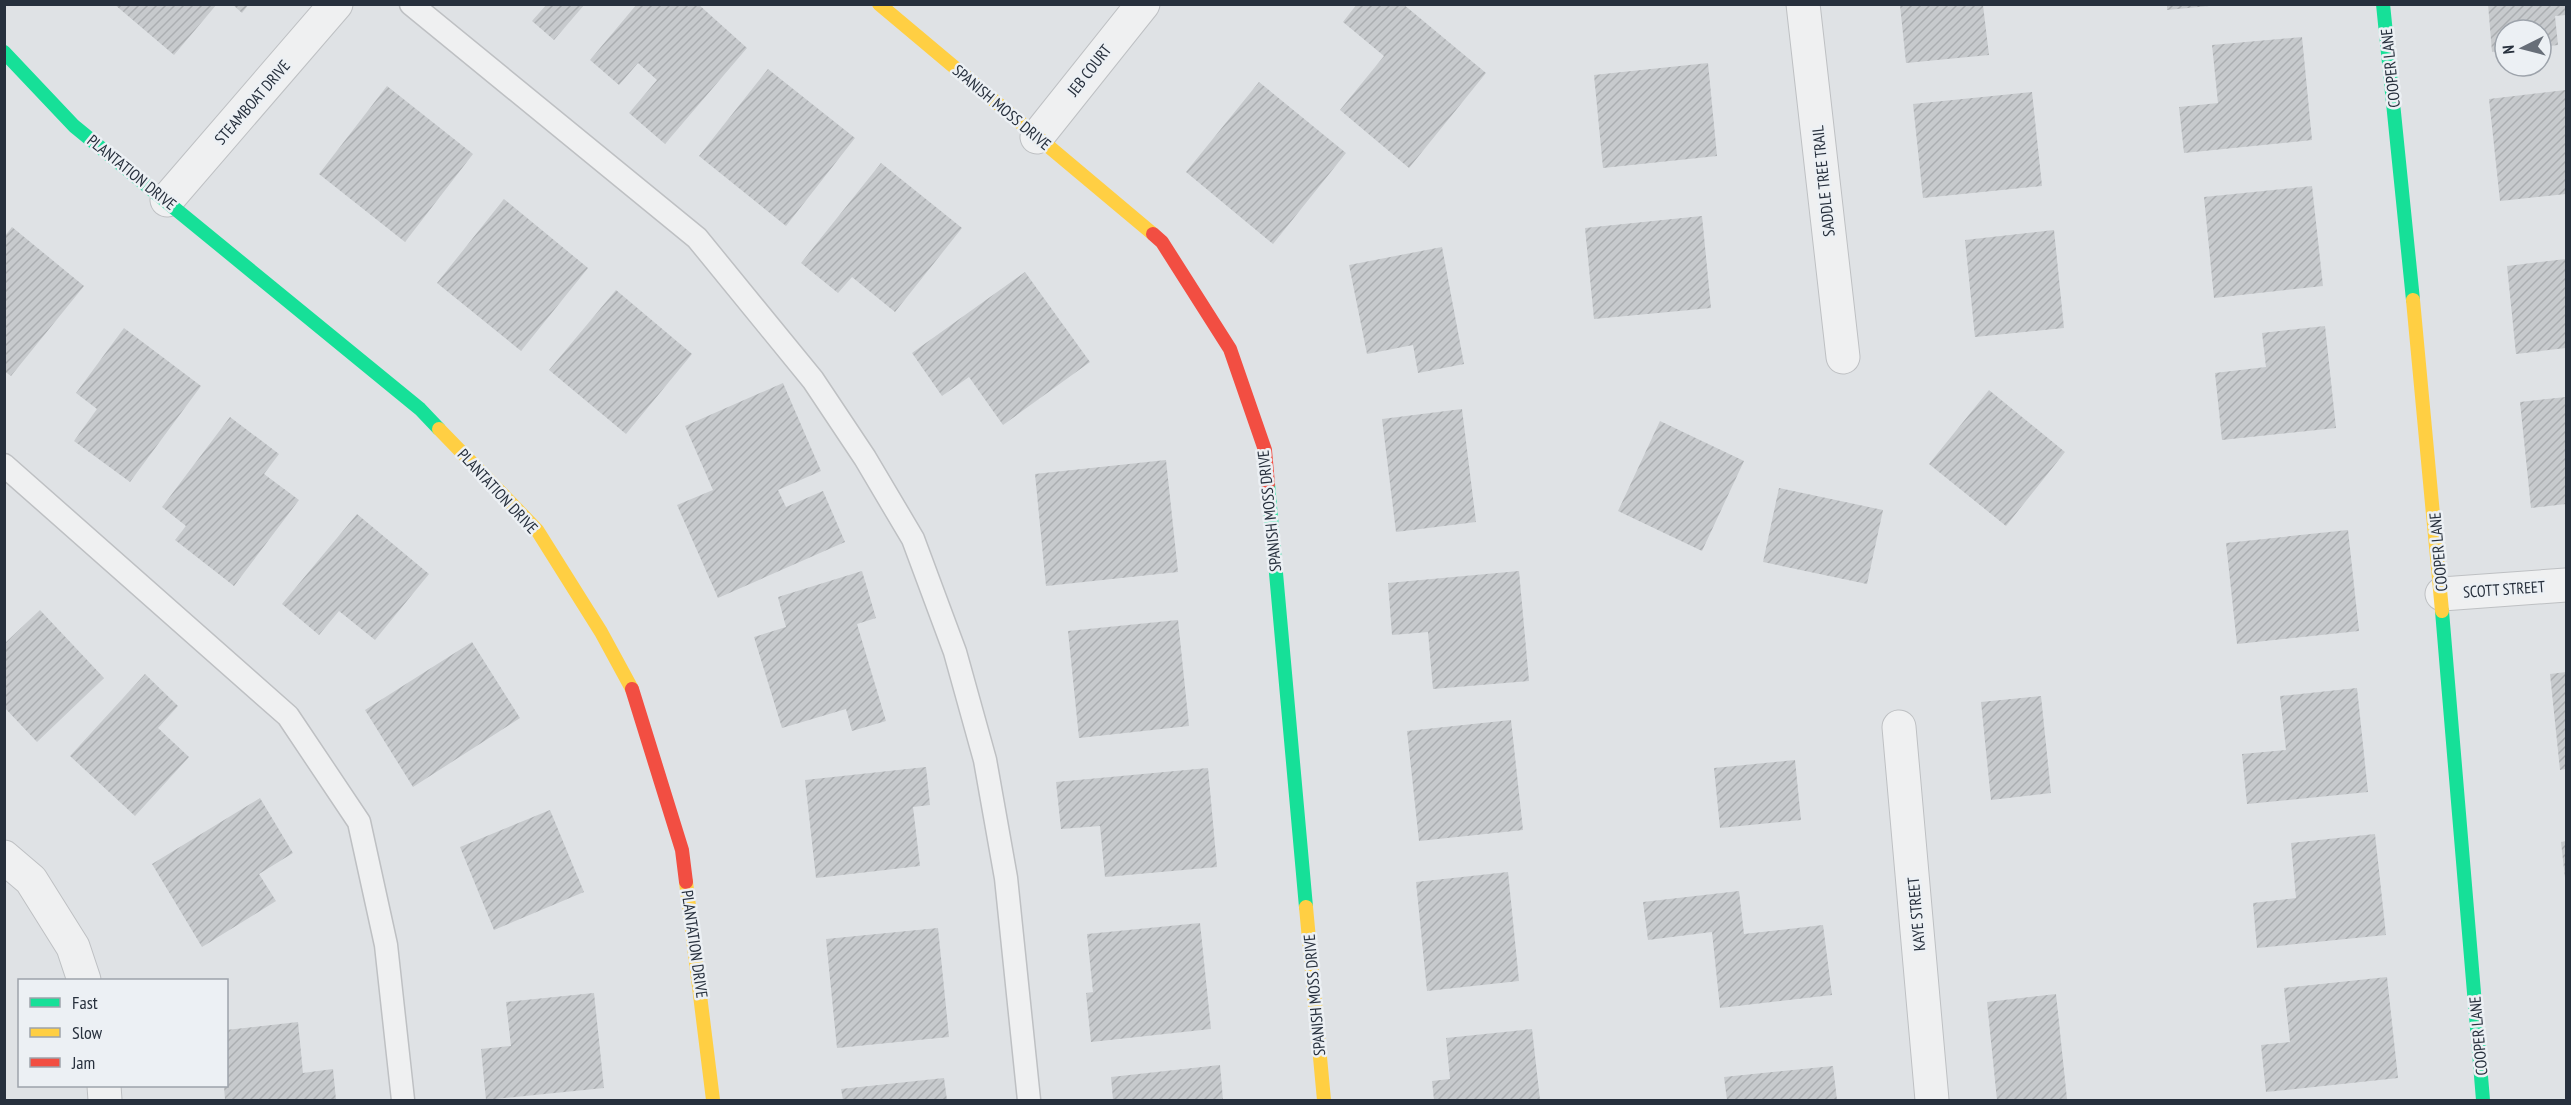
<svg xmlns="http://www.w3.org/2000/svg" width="2571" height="1105" viewBox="0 0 2571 1105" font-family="'PT Sans Narrow',sans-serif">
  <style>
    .building { fill: url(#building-hatch) }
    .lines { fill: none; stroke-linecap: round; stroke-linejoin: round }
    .lane-casing { stroke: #bec0c3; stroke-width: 25 }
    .street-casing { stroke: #bec0c3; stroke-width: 35 }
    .lane { stroke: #eff0f1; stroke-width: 22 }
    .street { stroke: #eff0f1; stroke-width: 33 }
    .fast { stroke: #16e098; stroke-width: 14 }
    .slow { stroke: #ffcf43; stroke-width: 14 }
    .jam { stroke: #f24e42; stroke-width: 14 }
    .labels { text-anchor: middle; stroke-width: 5; stroke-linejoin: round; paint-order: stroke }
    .street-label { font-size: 16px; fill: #27303d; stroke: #ecf0f4 }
  </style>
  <defs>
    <pattern id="building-hatch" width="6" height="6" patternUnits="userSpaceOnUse" patternTransform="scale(1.5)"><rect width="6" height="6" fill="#c7cacd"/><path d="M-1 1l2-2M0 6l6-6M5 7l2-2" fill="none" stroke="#abaeb1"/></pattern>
  </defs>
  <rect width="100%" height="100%" fill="#dfe2e5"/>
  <path class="building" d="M 114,4 L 217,4 L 174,55 Z
    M 232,4 L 249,4 L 242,13 Z
    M 547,4 L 585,4 L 554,40 L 532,21 Z
    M 637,4 L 698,4 L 747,48 L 665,144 L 629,113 L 657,80 L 638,63 L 619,85 L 590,60 Z
    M 1357,4 L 1403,4 L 1486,73 L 1409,168 L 1340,110 L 1384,56 L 1343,22 Z
    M 2167,4 L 2209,4 L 2209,6 L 2167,10 Z
    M 2488,4 L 2566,4 L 2566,15 L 2555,16 L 2558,45 L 2541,47 L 2541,30 L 2505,30 L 2505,50 L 2492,52 Z
    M 1900,5 L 1983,5 L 1989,55 L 1906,63 Z
    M 2302,37 L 2312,140 L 2184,153 L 2179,107 L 2218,103 L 2212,45 Z
    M 1708,63 L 1717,156 L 1603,168 L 1594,75 Z
    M 768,69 L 855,138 L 786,226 L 699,156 Z
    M 1259,82 L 1346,153 L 1273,244 L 1186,172 Z
    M 387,86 L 473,154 L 405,242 L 319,174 Z
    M 2566,90 L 2566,194 L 2500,201 L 2489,99 Z
    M 2032,92 L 2042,186 L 1923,198 L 1913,104 Z
    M 881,163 L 962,228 L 895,312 L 852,277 L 838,293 L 801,263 Z
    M 2312,186 L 2323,286 L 2214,298 L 2204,197 Z
    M 504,199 L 588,268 L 521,351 L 437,283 Z
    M 1702,216 L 1711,308 L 1594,319 L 1585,228 Z
    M 12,227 L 84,286 L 11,376 L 4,371 L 4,237 Z
    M 2054,230 L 2064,328 L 1975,337 L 1965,240 Z
    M 1442,247 L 1464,364 L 1418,373 L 1413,345 L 1367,354 L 1349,265 Z
    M 2566,259 L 2566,348 L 2516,354 L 2507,266 Z
    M 1025,272 L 1090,362 L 1003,425 L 969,377 L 942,396 L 912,353 Z
    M 616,290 L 692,354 L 626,434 L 549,370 Z
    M 2325,326 L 2336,428 L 2222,440 L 2215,373 L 2266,367 L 2262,333 Z
    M 124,328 L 201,386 L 130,482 L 74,441 L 97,409 L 76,393 Z
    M 783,383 L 821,471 L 778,490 L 786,507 L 823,491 L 845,542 L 718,598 L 677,505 L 713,490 L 685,426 Z
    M 1989,390 L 2065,452 L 2006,526 L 1929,464 Z
    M 2566,397 L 2566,504 L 2531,508 L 2520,402 Z
    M 1462,409 L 1476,522 L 1396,532 L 1382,419 Z
    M 230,417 L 279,454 L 264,474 L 299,500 L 234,586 L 175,540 L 186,526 L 162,507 Z
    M 1660,421 L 1744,461 L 1702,551 L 1618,511 Z
    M 1166,460 L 1178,572 L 1046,586 L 1035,474 Z
    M 1779,488 L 1883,510 L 1867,584 L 1763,562 Z
    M 357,514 L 429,574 L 375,640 L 339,611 L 319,635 L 282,604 Z
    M 2348,530 L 2359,631 L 2237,644 L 2226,543 Z
    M 862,571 L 876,618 L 857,624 L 886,721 L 852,731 L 846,709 L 782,728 L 754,637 L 786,627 L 778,597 Z
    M 1519,571 L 1529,681 L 1433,689 L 1428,632 L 1392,635 L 1388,583 Z
    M 40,610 L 104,678 L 37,742 L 4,707 L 4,644 Z
    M 1178,620 L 1189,726 L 1079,738 L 1068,631 Z
    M 472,642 L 520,718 L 413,787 L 365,710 Z
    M 2566,672 L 2566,769 L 2560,770 L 2550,674 Z
    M 145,674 L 178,706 L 158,728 L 189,757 L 135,816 L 70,756 Z
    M 2357,688 L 2368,792 L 2247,804 L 2242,754 L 2286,750 L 2280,696 Z
    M 2041,696 L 2051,793 L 1991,800 L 1981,702 Z
    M 1511,720 L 1523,830 L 1419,841 L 1407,731 Z
    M 1795,760 L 1801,820 L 1720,828 L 1714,768 Z
    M 926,767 L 930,805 L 913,807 L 920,866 L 816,878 L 805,780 Z
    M 1208,768 L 1217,867 L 1105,877 L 1100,826 L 1061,829 L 1056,782 Z
    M 260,798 L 293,853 L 259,874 L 276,901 L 202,947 L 152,864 Z
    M 550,810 L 584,892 L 494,930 L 460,847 Z
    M 2375,834 L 2386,935 L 2257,948 L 2253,903 L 2296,898 L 2291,843 Z
    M 2566,841 L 2566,878 L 2565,878 L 2561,842 Z
    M 1508,872 L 1519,981 L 1427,991 L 1416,882 Z
    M 1739,891 L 1744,934 L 1823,925 L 1832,995 L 1720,1008 L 1712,932 L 1648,940 L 1643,902 Z
    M 1200,923 L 1211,1029 L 1091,1042 L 1086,993 L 1093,992 L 1087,934 Z
    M 938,928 L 949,1037 L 837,1048 L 826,939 Z
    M 2387,977 L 2398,1078 L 2266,1092 L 2261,1045 L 2290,1042 L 2284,988 Z
    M 594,993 L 604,1088 L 486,1100 L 481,1049 L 511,1046 L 506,1002 Z
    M 2056,994 L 2067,1099 L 1997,1100 L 1987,1002 Z
    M 298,1022 L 303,1073 L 333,1069 L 336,1100 L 225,1100 L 224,1086 L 226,1086 L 226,1030 Z
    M 1532,1029 L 1540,1100 L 1434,1100 L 1432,1081 L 1450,1079 L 1446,1038 Z
    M 1220,1065 L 1223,1100 L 1113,1100 L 1111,1077 Z
    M 1833,1066 L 1837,1100 L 1727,1100 L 1724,1077 Z
    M 944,1078 L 947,1100 L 843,1100 L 841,1089 Z"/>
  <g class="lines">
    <g class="lane-casing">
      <path id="lane" d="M 411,4 L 697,238 L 813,380 L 865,458 L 913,539 L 955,652 L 985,760 L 1006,878 L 1029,1100
        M 4,465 L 288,716 L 359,822 L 386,945 L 403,1100"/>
    </g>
    <g class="street-casing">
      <path id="street" d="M 1803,4 L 1843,357
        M 1037,137 L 1143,4
        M 167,200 L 336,4
        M 2442,594 L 2566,585
        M 1899,727 L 1932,1100
        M 4,857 L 31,880 L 73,947 L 84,980
        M 104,1086 L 105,1100"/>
    </g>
    <use href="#lane" class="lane"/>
    <use href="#street" class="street"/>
    <path class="fast" d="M 2383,4 L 2413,300
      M 4,52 L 74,126 L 420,409 L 439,429
      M 1268,484 L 1306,907
      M 2442,611 L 2483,1100"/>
    <path class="slow" d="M 879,4 L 1153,234
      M 2413,300 L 2442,611
      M 439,429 L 537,530 L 601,632 L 632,689
      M 686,882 L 713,1100
      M 1306,907 L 1324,1100"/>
    <path class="jam" d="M 1153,234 L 1162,242 L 1230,349 L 1265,450 L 1268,484
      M 632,689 L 682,850 L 686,882"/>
  </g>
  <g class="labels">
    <g class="street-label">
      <text transform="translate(2390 68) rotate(-96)" y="6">COOPER LANE</text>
      <text transform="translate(1089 70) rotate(-52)" y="6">JEB COURT</text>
      <text transform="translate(252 102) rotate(-49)" y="6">STEAMBOAT DRIVE</text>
      <text transform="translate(1002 107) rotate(40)" y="6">SPANISH MOSS DRIVE</text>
      <text transform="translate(132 172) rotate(39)" y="6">PLANTATION DRIVE</text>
      <text transform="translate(1823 181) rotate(-96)" y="6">SADDLE TREE TRAIL</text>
      <text transform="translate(498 491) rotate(47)" y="6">PLANTATION DRIVE</text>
      <text transform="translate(1269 511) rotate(-96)" y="6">SPANISH MOSS DRIVE</text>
      <text transform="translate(2438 552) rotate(-95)" y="6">COOPER LANE</text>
      <text transform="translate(2504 589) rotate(-4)" y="6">SCOTT STREET</text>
      <text transform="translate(1916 914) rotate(-95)" y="6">KAYE STREET</text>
      <text transform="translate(695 944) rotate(82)" y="6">PLANTATION DRIVE</text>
      <text transform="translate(1314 995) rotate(-95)" y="6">SPANISH MOSS DRIVE</text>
      <text transform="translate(2478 1036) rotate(-95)" y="6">COOPER LANE</text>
    </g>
  </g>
  <rect width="2571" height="1105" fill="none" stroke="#27303d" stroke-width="12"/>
  <rect x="18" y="979" width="210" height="108" fill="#ecf0f4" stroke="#9da3ab" stroke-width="1.5"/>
  <rect x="30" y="998" width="30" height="9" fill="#16e098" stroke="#9da3ab" stroke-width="1.5"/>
  <text x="72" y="1009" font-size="18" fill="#27303d">Fast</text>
  <rect x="30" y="1028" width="30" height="9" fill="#ffcf43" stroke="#9da3ab" stroke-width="1.5"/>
  <text x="72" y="1039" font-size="18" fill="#27303d">Slow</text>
  <rect x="30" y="1058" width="30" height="9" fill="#f24e42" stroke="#9da3ab" stroke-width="1.5"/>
  <text x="72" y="1069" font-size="18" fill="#27303d">Jam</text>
  <g transform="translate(2523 48) rotate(264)"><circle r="28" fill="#ecf0f4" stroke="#9da3ab" stroke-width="1.5"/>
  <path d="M0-4.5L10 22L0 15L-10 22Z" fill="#676e78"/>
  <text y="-9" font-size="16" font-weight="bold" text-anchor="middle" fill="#27303d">N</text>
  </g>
</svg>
